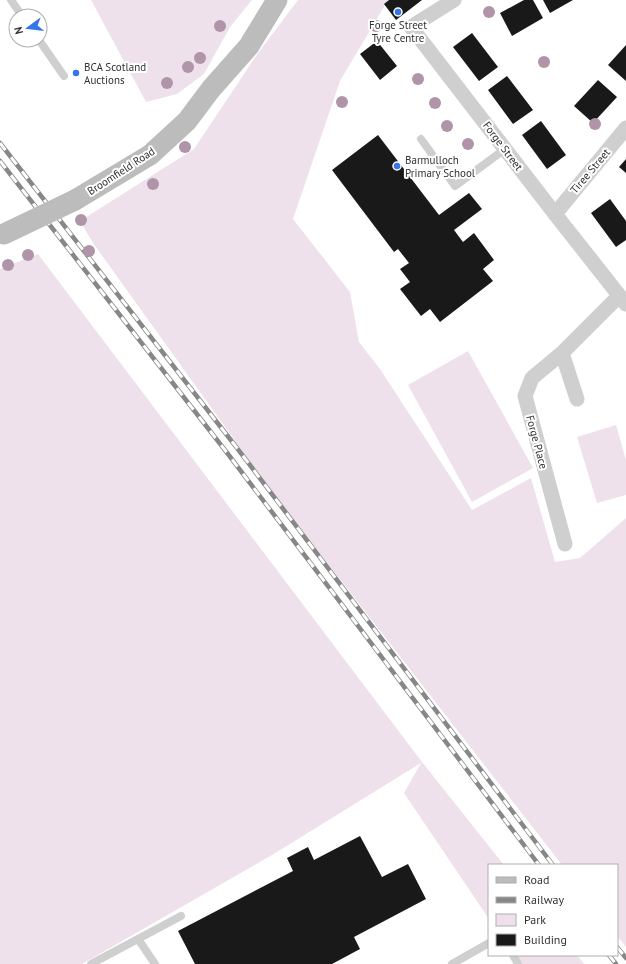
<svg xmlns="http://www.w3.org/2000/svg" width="626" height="964" viewBox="0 0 626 964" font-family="'PT Sans',sans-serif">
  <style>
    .green { fill: #efe1ec }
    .building { fill: #191919 }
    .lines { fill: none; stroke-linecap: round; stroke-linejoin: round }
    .lane { stroke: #cfcfcf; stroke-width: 8 }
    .street { stroke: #cfcfcf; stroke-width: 15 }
    .secondary { stroke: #bcbcbc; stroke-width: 21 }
    .rail-casing { stroke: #878787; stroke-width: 4.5 }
    .rail { stroke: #fff; stroke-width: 3; stroke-dasharray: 9; stroke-linecap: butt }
    .secondary-bridge { stroke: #bcbcbc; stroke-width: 21 }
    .tree { fill: #b095a9 }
    .poi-dot { fill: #3574e9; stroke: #fff; stroke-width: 1.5 }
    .labels { text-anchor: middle; stroke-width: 4; stroke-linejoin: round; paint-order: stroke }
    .poi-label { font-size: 11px; fill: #323232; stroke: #fff; text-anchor: start }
    .street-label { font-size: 11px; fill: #323232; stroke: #fff }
  </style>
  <rect width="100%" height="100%" fill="#fff"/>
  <path class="green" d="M 91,0 L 252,0 L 230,27 L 204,74 L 177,94 L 146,102 Z
    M 298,0 L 388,0 L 340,81 L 293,219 L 350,292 L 359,342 L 380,369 L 472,510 L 531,478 L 555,562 L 580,558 L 626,518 L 626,947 L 617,936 L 617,865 L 562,865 L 266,484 L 93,243 L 80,221 L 194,149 L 258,53 Z
    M 38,254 L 422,762 L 504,865 L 489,865 L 489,919 L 404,793 L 421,763 L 272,855 L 82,964 L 0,964 L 0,269 Z
    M 468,351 L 533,468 L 472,502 L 408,385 Z
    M 616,425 L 626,460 L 626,495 L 597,503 L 577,437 Z
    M 513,955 L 577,955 L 584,964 L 519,964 Z"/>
  <path class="building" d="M 389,0 L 422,0 L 396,20 L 384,4 Z
    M 524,0 L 533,0 L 543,18 L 512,36 L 500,13 Z
    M 543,0 L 573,0 L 550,13 Z
    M 472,33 L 498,67 L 479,81 L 453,47 Z
    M 377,41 L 397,66 L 380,80 L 360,54 Z
    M 626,45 L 626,81 L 608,65 Z
    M 507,76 L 533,110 L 513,124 L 488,90 Z
    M 598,80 L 617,97 L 593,123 L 574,106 Z
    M 541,121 L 566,155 L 547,169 L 522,135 Z
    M 378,135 L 439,215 L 469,193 L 482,209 L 454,230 L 463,242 L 474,233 L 494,260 L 483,269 L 493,281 L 440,322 L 430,309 L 421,316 L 400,289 L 410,282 L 400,269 L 409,263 L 398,249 L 394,252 L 332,170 Z
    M 626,159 L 626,173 L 619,167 Z
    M 610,199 L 626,221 L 626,240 L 616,247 L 591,213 Z
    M 360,836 L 382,877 L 408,864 L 426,899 L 354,937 L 360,949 L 332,964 L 195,964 L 178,931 L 293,871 L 287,858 L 308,847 L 314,860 Z"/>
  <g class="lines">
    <path class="lane" d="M 11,0 L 22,16
      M 39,40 L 64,76
      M 421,139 L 455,186 L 505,149
      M 138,939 L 155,964
      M 513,955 L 518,964
      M 91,964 L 181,916
      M 452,964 L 489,943"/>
    <path class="street" d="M 454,0 L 411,27 L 555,214 L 626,304
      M 555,214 L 626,128
      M 562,353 L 577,399
      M 565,544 L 525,396 L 532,378 L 562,353 L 619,296"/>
    <path class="secondary" d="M 75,200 L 150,155 L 187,121 L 211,89 L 249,46 L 277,0"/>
    <g class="rail-casing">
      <path id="rail" d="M 0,143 L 237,448 L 553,865
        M 0,161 L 228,454 L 539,865
        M 617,947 L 626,958
        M 609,955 L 616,964"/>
    </g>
    <use href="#rail" class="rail"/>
    <path class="secondary-bridge" d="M 4,234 L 75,200"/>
  </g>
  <g class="tree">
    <circle cx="489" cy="12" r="6"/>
    <circle cx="220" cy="26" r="6"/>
    <circle cx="376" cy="26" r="6"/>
    <circle cx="200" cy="58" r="6"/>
    <circle cx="544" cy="62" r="6"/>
    <circle cx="188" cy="67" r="6"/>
    <circle cx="418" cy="79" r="6"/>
    <circle cx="167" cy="83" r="6"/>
    <circle cx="342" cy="102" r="6"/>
    <circle cx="435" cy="103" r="6"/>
    <circle cx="595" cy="124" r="6"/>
    <circle cx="447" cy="126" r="6"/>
    <circle cx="468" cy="144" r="6"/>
    <circle cx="185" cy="147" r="6"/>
    <circle cx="153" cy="184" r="6"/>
    <circle cx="81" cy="220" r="6"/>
    <circle cx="89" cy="251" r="6"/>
    <circle cx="28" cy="255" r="6"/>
    <circle cx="8" cy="265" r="6"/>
  </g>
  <g class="poi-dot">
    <circle cx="398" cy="12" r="4"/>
    <circle cx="76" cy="73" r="4"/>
    <circle cx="397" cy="166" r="4"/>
  </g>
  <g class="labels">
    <g class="poi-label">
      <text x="398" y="29" text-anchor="middle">Forge Street<tspan x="398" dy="13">Tyre Centre</tspan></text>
      <text x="84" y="71">BCA Scotland<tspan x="84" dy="13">Auctions</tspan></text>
      <text x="405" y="164">Barmulloch<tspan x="405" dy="13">Primary School</tspan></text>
    </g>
    <g class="street-label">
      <text transform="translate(503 146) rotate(53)" y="4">Forge Street</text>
      <text transform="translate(121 171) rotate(-33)" y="4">Broomfield Road</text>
      <text transform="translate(590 171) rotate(-50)" y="4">Tiree Street</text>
      <text transform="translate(537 442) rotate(75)" y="4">Forge Place</text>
    </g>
  </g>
  <rect x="488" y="864" width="130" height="92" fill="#ffffff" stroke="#adadad"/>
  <rect x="496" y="877" width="20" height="6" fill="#bcbcbc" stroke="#adadad"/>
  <text x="524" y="884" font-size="12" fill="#323232">Road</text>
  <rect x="496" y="897" width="20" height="6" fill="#878787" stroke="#adadad"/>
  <text x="524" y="904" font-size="12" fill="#323232">Railway</text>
  <rect x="496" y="914" width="20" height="12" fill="#efe1ec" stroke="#adadad"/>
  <text x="524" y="924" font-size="12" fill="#323232">Park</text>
  <rect x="496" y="934" width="20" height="12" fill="#191919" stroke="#adadad"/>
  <text x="524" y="944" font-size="12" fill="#323232">Building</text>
  <g transform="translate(28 28) rotate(255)"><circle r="19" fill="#ffffff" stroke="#adadad"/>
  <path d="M0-3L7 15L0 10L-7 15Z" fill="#3574e9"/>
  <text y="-6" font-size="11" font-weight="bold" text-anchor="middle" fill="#323232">N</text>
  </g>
</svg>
